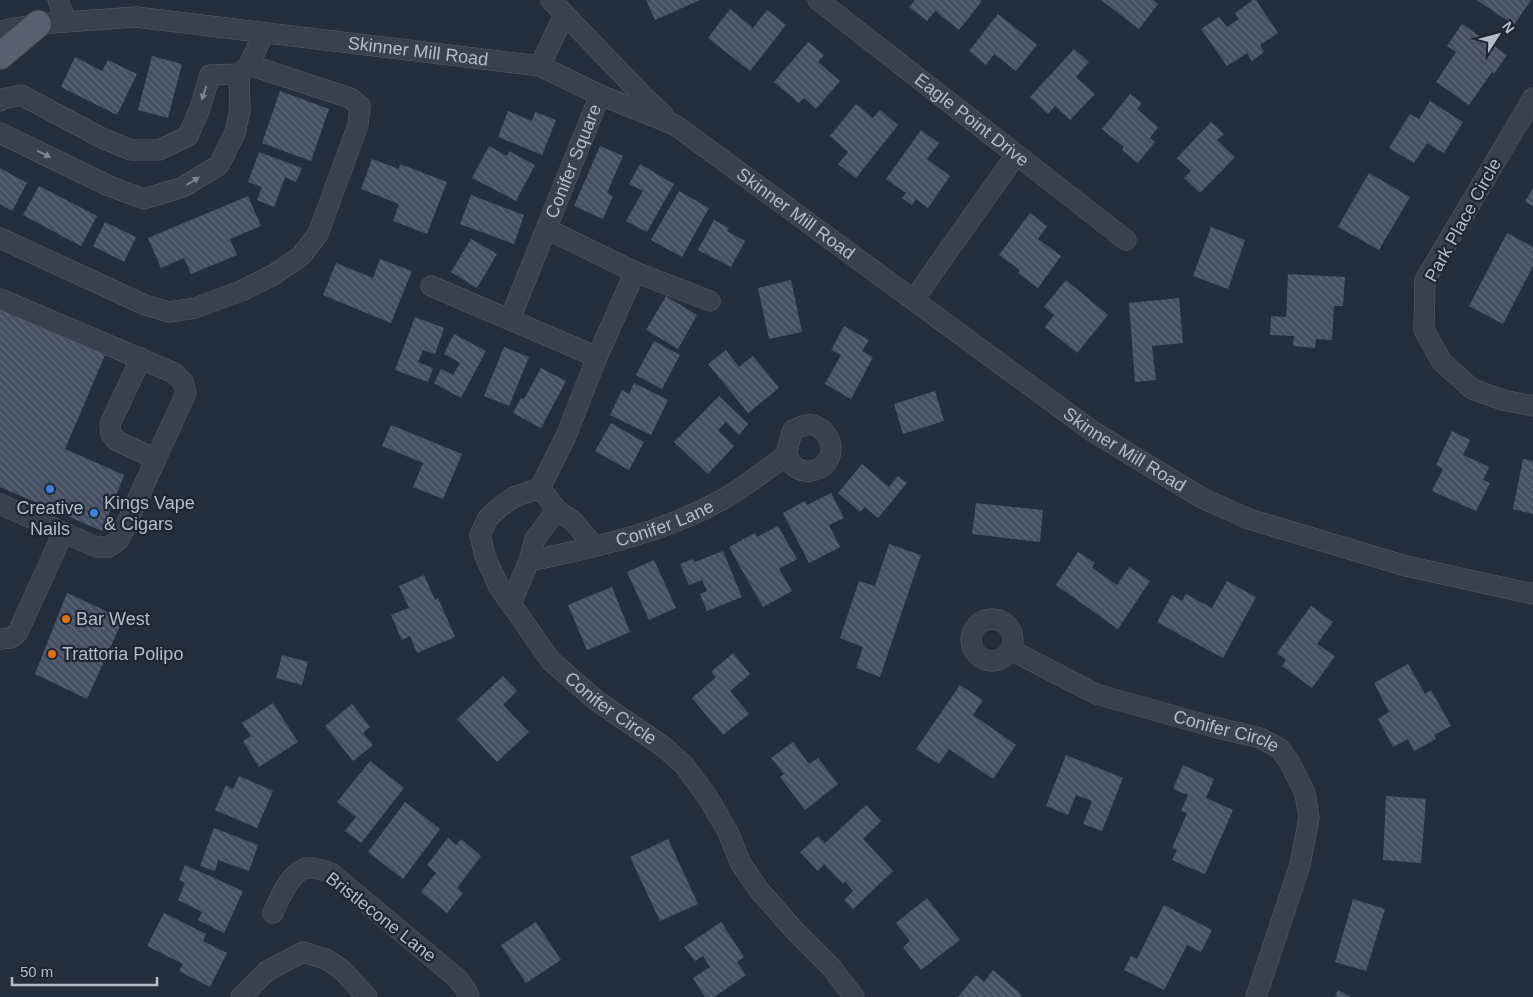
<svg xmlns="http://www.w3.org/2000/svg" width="1533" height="997" viewBox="0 0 1533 997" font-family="Helvetica,sans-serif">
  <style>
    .building { fill: url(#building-back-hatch) }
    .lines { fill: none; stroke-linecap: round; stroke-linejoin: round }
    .minor-casing { stroke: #565f6c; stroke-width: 21 }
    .major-casing { stroke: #414a57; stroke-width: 28 }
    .minor { stroke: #38414e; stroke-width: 20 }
    .major { stroke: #56606e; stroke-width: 26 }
    .oneway { fill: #7c8592 }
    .shop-dot { fill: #3f7fe0; stroke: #1d2633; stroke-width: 2 }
    .food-dot { fill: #e8710a; stroke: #1d2633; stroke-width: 2 }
    .labels { text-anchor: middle; stroke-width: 4.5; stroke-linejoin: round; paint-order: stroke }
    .street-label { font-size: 18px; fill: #b4bcc9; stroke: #1d2633 }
    .poi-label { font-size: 18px; fill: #b4bcc9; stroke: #1d2633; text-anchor: start }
  </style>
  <defs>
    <pattern id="building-back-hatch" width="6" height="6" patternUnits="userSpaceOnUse" patternTransform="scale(1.25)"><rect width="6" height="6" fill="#455162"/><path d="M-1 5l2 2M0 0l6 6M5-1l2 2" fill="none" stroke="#5d6877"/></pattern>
  </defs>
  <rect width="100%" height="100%" fill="#242f3e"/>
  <path class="building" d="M 646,0 L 700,0 L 655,20 Z
    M 915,0 L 980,0 L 982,1 L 959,30 L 935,11 L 927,21 L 909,7 Z
    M 1101,0 L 1153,0 L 1158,4 L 1139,29 Z
    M 1253,0 L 1256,0 L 1278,33 L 1260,45 L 1264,52 L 1252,61 L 1247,53 L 1227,66 L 1201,29 L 1219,17 L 1227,27 L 1239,19 L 1235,13 Z
    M 1477,0 L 1531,0 L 1514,25 Z
    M 730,9 L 753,28 L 767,10 L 786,25 L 750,71 L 708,38 Z
    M 998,14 L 1037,45 L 1016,71 L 994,54 L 986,65 L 969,51 Z
    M 1462,24 L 1507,55 L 1494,74 L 1492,72 L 1469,105 L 1436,82 L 1456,52 L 1447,46 Z
    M 808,42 L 824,55 L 818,62 L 840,81 L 816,109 L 804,98 L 799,103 L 774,82 Z
    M 1074,49 L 1089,62 L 1076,77 L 1095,94 L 1070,120 L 1055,106 L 1048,114 L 1030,97 Z
    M 152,56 L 182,64 L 168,118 L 138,110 Z
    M 75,57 L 102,71 L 108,60 L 137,74 L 117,115 L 61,87 Z
    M 280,91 L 329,109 L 311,161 L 262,143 Z
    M 1130,94 L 1142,103 L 1137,109 L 1158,127 L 1150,138 L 1155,142 L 1138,163 L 1122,150 L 1124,147 L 1102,129 Z
    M 1430,101 L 1463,122 L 1444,153 L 1427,143 L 1414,163 L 1389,148 L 1410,114 L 1419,119 Z
    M 856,104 L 873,118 L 880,110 L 898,125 L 856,178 L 838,164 L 848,152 L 830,136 Z
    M 508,111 L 532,121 L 535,112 L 556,120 L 542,155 L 498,137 Z
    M 1211,122 L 1224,134 L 1217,140 L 1235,157 L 1200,193 L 1184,178 L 1191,171 L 1177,158 Z
    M 921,130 L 939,143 L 927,159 L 950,176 L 928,208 L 916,199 L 912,205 L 902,198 L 906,193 L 886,179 Z
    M 489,146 L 507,156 L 509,151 L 535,165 L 516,201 L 472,178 Z
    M 600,146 L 623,156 L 607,193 L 613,196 L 603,219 L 574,206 Z
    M 259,152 L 302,168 L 296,182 L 285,177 L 274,207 L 257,200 L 262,187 L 248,182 Z
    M 372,159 L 399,169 L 400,164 L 447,182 L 427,234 L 393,221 L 399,204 L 361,189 Z
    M 640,164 L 674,184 L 647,232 L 626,221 L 643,191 L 629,184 Z
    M 0,168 L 27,183 L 12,211 L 0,204 Z
    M 1369,173 L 1410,197 L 1379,250 L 1338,227 Z
    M 39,186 L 97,216 L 81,246 L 23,215 Z
    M 1533,188 L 1533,206 L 1525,202 Z
    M 679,191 L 709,208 L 682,257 L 651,240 Z
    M 471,195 L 524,215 L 514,244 L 460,224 Z
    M 248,196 L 261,226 L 230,239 L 237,255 L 191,274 L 184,258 L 161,268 L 148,238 Z
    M 1030,213 L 1047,226 L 1038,239 L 1061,256 L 1038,288 L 1018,273 L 1020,270 L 999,255 Z
    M 714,220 L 729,228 L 727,231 L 745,241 L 731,267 L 698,250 Z
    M 105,222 L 136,237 L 124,262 L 93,246 Z
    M 1211,227 L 1245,240 L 1228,289 L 1193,276 Z
    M 1507,233 L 1533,247 L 1533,266 L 1503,324 L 1469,306 Z
    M 471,239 L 497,254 L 477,288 L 451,272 Z
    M 380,259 L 412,271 L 391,323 L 323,295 L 336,263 L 373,278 Z
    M 1288,274 L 1345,277 L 1343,306 L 1334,306 L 1332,340 L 1316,339 L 1315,348 L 1293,346 L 1294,336 L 1270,335 L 1271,316 L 1286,317 Z
    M 791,280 L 802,332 L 769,339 L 758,288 Z
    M 1066,280 L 1108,315 L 1077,353 L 1045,327 L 1054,315 L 1044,307 Z
    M 666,296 L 697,315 L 678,349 L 646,330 Z
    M 1179,298 L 1183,343 L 1152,346 L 1156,380 L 1135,382 L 1129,303 Z
    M 0,309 L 105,355 L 65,449 L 124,475 L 102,531 L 0,487 Z
    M 415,317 L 444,328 L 435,354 L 423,350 L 418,362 L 433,368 L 428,382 L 395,370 Z
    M 844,326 L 869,340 L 862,351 L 873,357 L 851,399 L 825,384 L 841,355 L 831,350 Z
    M 454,334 L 486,351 L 461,398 L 434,383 L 441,369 L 453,375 L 460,363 L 444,354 Z
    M 654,341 L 680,355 L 662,389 L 636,375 Z
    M 504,347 L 529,357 L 509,406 L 484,396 Z
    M 726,350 L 739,367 L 753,356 L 779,388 L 748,413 L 708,364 Z
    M 541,368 L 566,381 L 541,428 L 513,413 L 521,398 L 524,399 Z
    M 634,383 L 668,400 L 651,435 L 610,415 L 622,390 L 629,394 Z
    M 935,391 L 944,421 L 903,434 L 894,404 Z
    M 719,396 L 748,424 L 739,435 L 726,422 L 718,430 L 734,446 L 708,474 L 674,442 Z
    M 611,423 L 644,442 L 629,470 L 595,451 Z
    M 391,425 L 462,454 L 443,499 L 413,487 L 423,463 L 382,446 Z
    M 1452,431 L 1470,440 L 1463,455 L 1489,467 L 1483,480 L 1490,483 L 1476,511 L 1432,491 L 1443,469 L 1436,465 Z
    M 1523,459 L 1533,461 L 1533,514 L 1513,509 Z
    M 862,464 L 889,487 L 898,476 L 907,483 L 878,518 L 865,507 L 860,512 L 838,493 Z
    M 831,493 L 844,518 L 829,525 L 840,547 L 809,563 L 783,513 L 805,501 L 807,505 Z
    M 976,503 L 1043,510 L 1040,542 L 972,534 Z
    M 778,526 L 797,559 L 779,569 L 792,591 L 763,607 L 729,547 L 755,533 L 757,537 Z
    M 889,544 L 921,555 L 880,677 L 856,668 L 863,647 L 840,638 L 859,581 L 875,586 Z
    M 723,551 L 742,597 L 707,611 L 700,594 L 707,591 L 702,580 L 689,585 L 680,564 L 693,559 L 695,562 Z
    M 1078,552 L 1095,563 L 1092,568 L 1117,585 L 1129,567 L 1150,581 L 1118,629 L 1056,585 Z
    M 654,560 L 676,608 L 649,620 L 627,572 Z
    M 424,575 L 435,600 L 438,598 L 455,637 L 417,653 L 410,636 L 402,640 L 391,615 L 409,608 L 399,586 Z
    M 1227,581 L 1256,597 L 1223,658 L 1157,622 L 1172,595 L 1182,601 L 1186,594 L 1212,608 Z
    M 612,587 L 630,632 L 587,650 L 568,605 Z
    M 67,593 L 123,619 L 87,699 L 35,674 Z
    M 1311,606 L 1333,622 L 1317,644 L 1335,656 L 1312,688 L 1282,666 L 1286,660 L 1277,653 Z
    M 733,653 L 750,674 L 730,691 L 749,714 L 723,735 L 692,698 L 716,677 L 711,672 Z
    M 282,655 L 308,662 L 302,685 L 276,678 Z
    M 1408,664 L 1425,694 L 1431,690 L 1451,726 L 1434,735 L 1436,739 L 1414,751 L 1408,739 L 1393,747 L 1378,719 L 1389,712 L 1374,683 Z
    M 503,676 L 517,691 L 503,705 L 529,732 L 497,762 L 457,719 Z
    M 960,685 L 983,700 L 973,715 L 1016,745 L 993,779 L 949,749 L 939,764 L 916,749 Z
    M 273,703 L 298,742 L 259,767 L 243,741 L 251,736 L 242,723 Z
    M 352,704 L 370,727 L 363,733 L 373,745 L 353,761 L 325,726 Z
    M 793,742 L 809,764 L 818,758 L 838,784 L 805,810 L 780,777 L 784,774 L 771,758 Z
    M 1066,755 L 1123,778 L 1102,831 L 1083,824 L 1092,801 L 1076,795 L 1068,815 L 1046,806 Z
    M 370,761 L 404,788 L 361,843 L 345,831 L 356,817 L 337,802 Z
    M 1183,765 L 1214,779 L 1206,798 L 1233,810 L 1205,874 L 1172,860 L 1177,850 L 1172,848 L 1187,813 L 1181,811 L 1188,795 L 1173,789 Z
    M 239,776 L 273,791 L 257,828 L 215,810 L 226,785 L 233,789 Z
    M 1386,796 L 1426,799 L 1421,863 L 1383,860 Z
    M 405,802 L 440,829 L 403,879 L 368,852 Z
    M 866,805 L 881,821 L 863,839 L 893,871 L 853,909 L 844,900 L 853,891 L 845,881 L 843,884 L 824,864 L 818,871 L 800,852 L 818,836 L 825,843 Z
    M 214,828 L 258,845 L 249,871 L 218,860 L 215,871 L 200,866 Z
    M 448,838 L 456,845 L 461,839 L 481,856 L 457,888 L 463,893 L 447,913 L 421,892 L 436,873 L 427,865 Z
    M 668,839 L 698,904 L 660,921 L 630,857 Z
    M 185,865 L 243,891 L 224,933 L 198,920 L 202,912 L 178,900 L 185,883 L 179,880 Z
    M 927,898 L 960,940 L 921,970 L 903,947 L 910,941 L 896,923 Z
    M 1353,899 L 1385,909 L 1366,971 L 1335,962 Z
    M 1164,905 L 1212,930 L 1201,952 L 1187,945 L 1164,990 L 1124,970 L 1131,956 L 1137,959 Z
    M 164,913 L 206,934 L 203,941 L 227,953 L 210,987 L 179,971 L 183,964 L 147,946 Z
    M 536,922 L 561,960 L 526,983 L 501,945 Z
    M 721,922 L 744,957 L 737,962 L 746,975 L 714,997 L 705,997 L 693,978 L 710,967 L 703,956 L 695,961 L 684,947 Z
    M 993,970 L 1022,995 L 1020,997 L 958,997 L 976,975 L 984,982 Z
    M 1338,990 L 1351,997 L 1335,997 Z"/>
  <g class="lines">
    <g class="minor-casing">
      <g id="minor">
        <path d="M 58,0 L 66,22"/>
        <path d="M 551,0 L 646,99 L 663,114"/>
        <path id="s1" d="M 818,0 L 1126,240"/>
        <path id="s2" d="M 0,31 L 38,24 L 136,17 L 540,66 L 600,95 L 675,125 L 1092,431 L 1202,498 L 1249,519 L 1406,566 L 1533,594"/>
        <path d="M 540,66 L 564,15"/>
        <path d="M 1533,98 L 1425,280 L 1424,330 L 1442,362 L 1472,389 L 1503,400 L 1533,406"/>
        <path d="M 0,101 L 2,99 L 21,95 L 102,138 L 131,150 L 159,150 L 188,136 L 200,108 L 210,75 L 239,74 L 249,65 L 264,33"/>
        <path d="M 0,133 L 109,186 L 144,199 L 183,187 L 219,165 L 235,133 L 240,110 L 239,74"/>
        <path d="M 547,229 L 635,272 L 710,301"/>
        <path d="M 0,238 L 145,305 L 169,312 L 195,308 L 241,291 L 273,275 L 301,256 L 318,234 L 358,125 L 360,106 L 350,98 L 249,65"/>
        <path d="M 431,286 L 597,357"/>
        <path d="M 0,299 L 174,373 L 183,382 L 186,393 L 119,540 L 109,547 L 96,547 L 0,504"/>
        <path d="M 914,299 L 1016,155"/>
        <path id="s3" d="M 510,319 L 600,95"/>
        <path d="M 141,358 L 110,424 L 111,434 L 117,441 L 156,459"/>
        <path d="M 540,488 L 566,436 L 597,357 L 635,272"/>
        <path id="s4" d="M 594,546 L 573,521 L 557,510 L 540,488 L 514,497 L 500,507 L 488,518 L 480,535 L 485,556 L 499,587 L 551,661 L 597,701 L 664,747 L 684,765 L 708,798 L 728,832 L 741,864 L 759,890 L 794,930 L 832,968 L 854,997"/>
        <path id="s5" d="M 529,561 C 610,544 697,526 763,472 C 770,467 782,460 786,453 C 789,446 790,437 793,430 C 797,429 803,425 807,425 C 824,423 836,444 829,458 C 823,471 806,475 795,467 C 791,464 788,458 786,454"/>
        <path d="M 511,603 L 529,561 L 535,539 L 557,510"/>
        <circle cx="992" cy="640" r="21"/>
        <path d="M 0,639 L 11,638 L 18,632 L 63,533"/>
        <path id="s6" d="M 1011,650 L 1096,694 L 1214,727 L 1260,738 L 1279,748 L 1290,763 L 1305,793 L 1309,818 L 1300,865 L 1256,997"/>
        <path d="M 273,913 C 279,899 291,870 308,868 C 315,867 324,871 331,873 L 458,979 L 465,988 L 469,997"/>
        <path d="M 241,997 L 267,971 L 303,952 L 328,960 L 343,971 L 367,997"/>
      </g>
    </g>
    <g class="major-casing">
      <path id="major" d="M 0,56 L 38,24"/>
    </g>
    <use href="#minor" class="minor"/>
    <use href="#major" class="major"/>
  </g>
  <defs><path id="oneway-solid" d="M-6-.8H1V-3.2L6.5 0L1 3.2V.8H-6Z" transform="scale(1.25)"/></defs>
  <g class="oneway">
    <use href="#oneway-solid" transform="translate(204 93) rotate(108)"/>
    <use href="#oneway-solid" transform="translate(44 154) rotate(26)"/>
    <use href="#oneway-solid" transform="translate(193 181) rotate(-31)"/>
  </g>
  <g class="shop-dot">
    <circle cx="50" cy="489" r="5"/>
    <circle cx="94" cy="513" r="5"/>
  </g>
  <g class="food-dot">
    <circle cx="66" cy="619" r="5"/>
    <circle cx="52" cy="654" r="5"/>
  </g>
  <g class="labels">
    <g class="street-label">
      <text dy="6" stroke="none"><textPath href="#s2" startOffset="421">Skinner Mill Road</textPath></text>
      <text dy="6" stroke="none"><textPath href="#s1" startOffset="195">Eagle Point Drive</textPath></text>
      <text dy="6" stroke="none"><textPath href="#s3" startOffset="170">Conifer Square</textPath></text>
      <text dy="6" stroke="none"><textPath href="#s2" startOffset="841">Skinner Mill Road</textPath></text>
      <text transform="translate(1463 220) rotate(-61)" y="6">Park Place Circle</text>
      <text dy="6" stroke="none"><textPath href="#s2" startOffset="1246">Skinner Mill Road</textPath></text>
      <text dy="6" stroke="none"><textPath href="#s5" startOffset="141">Conifer Lane</textPath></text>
      <text dy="6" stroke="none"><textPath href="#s4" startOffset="382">Conifer Circle</textPath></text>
      <text dy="6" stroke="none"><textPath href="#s6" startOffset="231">Conifer Circle</textPath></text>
      <text transform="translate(381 917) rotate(38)" y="6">Bristlecone Lane</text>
    </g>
    <g class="poi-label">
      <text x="104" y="509">Kings Vape<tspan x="104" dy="21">&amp; Cigars</tspan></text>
      <text x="50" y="514" text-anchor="middle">Creative<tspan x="50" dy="21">Nails</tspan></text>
      <text x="76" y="625">Bar West</text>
      <text x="62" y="660">Trattoria Polipo</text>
    </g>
  </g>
  <g transform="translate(1498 35) rotate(54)" stroke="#1d2633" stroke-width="4" paint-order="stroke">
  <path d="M0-4L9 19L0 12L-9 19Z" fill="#b4bcc9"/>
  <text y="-8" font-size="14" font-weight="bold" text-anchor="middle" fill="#b4bcc9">N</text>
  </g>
  <path d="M12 977v8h145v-8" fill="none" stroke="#b4bcc9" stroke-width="2.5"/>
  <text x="20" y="977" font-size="15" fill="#b4bcc9" stroke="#1d2633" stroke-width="4" paint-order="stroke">50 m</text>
</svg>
